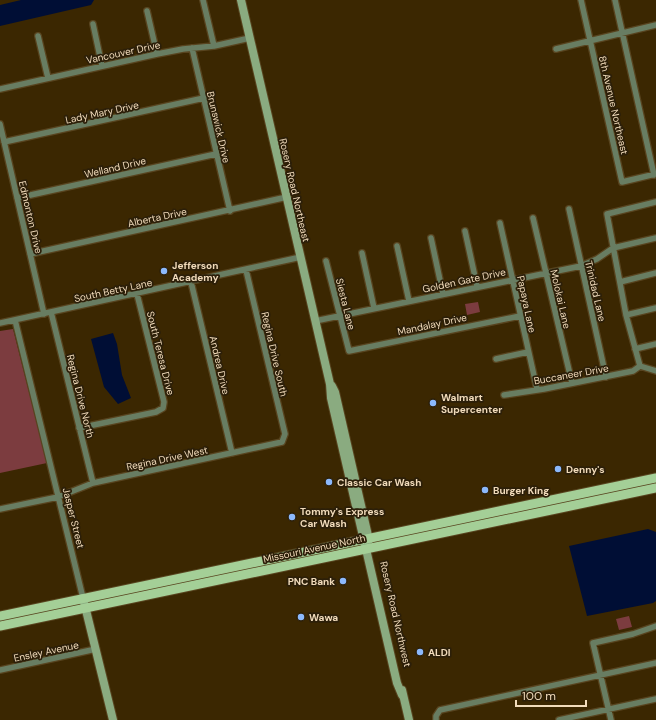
<svg xmlns="http://www.w3.org/2000/svg" width="656" height="720" viewBox="0 0 656 720" font-family="'DM Sans',sans-serif">
  <style>
    .green { fill: #7c3c3f }
    .water { fill: #000e35 }
    .lines { fill: none; stroke-linecap: round; stroke-linejoin: round }
    .street-casing { stroke: #58441f; stroke-width: 8 }
    .secondary-casing { stroke: #58441f; stroke-width: 10 }
    .primary-casing { stroke: #58441f; stroke-width: 11 }
    .street { stroke: #687d62; stroke-width: 5.5 }
    .secondary { stroke: #8aab80; stroke-width: 8 }
    .primary { stroke: #a4cf97; stroke-width: 9 }
    .poi-dot { fill: #8cb9fc; stroke: #2c1f09; stroke-width: 1.5 }
    .labels { text-anchor: middle; stroke-width: 3.5; stroke-linejoin: round; paint-order: stroke }
    .street-label { font-size: 10px; fill: #f1dbbb; stroke: #2c1f09 }
    .poi-label { font-size: 10px; font-weight: bold; fill: #f1dbbb; stroke: #2c1f09; text-anchor: start }
  </style>
  <rect width="100%" height="100%" fill="#3b2701"/>
  <path class="green" d="M 478,302 L 480,312 L 467,315 L 465,304 Z
    M 13,329 L 47,463 L 0,473 L 0,331 Z
    M 629,616 L 632,627 L 619,630 L 616,619 Z"/>
  <path class="water" d="M 21,0 L 94,0 L 91,5 L 0,26 L 0,5 Z
    M 113,333 L 117,344 L 122,375 L 131,398 L 118,404 L 104,387 L 91,339 Z
    M 648,529 L 656,532 L 656,601 L 653,603 L 587,616 L 569,546 Z"/>
  <g class="lines">
    <g class="street-casing">
      <path id="street" d="M 203,0 L 214,46
        M 581,0 L 622,182 L 656,174
        M 615,0 L 654,175
        M 147,11 L 157,54
        M 93,24 L 102,66
        M 38,36 L 48,78
        M 192,48 L 230,211
        M 556,49 L 656,25
        M 0,89 L 157,54 L 183,49 L 214,46 L 250,38
        M 0,124 L 44,314
        M 4,142 L 204,98
        M 17,198 L 216,154
        M 569,209 L 606,377
        M 533,218 L 572,383
        M 500,223 L 537,389
        M 465,231 L 477,286
        M 431,238 L 443,294
        M 397,246 L 409,301
        M 362,253 L 374,308
        M 30,254 L 287,197
        M 326,261 L 349,351 L 520,316
        M 191,282 L 232,453
        M 620,282 L 656,273
        M 51,312 L 93,483
        M 626,315 L 656,308
        M 15,320 L 83,598
        M 315,321 L 581,266 L 597,259 L 613,248 L 656,238
        M 0,323 L 301,257
        M 635,349 L 656,344
        M 496,359 L 528,352
        M 640,366 L 626,315 L 607,214 L 656,202
        M 640,366 L 656,371
        M 504,395 L 544,389 L 633,371 L 640,366
        M 79,428 L 156,412 L 163,408 L 164,402 L 137,294
        M 0,509 L 58,497 L 93,483 L 282,442 L 285,434 L 246,270
        M 0,670 L 96,649
        M 436,720 L 436,716 L 440,710 L 656,663
        M 559,720 L 656,699
        M 611,720 L 593,643 L 633,634 L 656,626"/>
    </g>
    <g class="secondary-casing">
      <path id="secondary" d="M 241,0 L 330,384 L 331,398 L 397,683 L 402,695
        M 332,386 L 335,392 L 369,540
        M 83,598 L 113,720
        M 402,690 L 409,720"/>
    </g>
    <g class="primary-casing">
      <path id="primary" d="M 0,616 L 656,478
        M 0,626 L 656,488"/>
    </g>
    <use href="#street" class="street"/>
    <use href="#secondary" class="secondary"/>
    <use href="#primary" class="primary"/>
  </g>
  <g class="poi-dot">
    <circle cx="164" cy="271" r="4"/>
    <circle cx="433" cy="403" r="4"/>
    <circle cx="558" cy="469" r="4"/>
    <circle cx="329" cy="482" r="4"/>
    <circle cx="485" cy="490" r="4"/>
    <circle cx="292" cy="517" r="4"/>
    <circle cx="343" cy="581" r="4"/>
    <circle cx="301" cy="617" r="4"/>
    <circle cx="420" cy="652" r="4"/>
  </g>
  <g class="labels">
    <g class="street-label">
      <text transform="translate(123 52) rotate(-12)" y="4">Vancouver Drive</text>
      <text transform="translate(614 105) rotate(77)" y="4">8th Avenue Northeast</text>
      <text transform="translate(102 112) rotate(-12)" y="4">Lady Mary Drive</text>
      <text transform="translate(219 127) rotate(77)" y="4">Brunswick Drive</text>
      <text transform="translate(115 167) rotate(-13)" y="4">Welland Drive</text>
      <text transform="translate(295 190) rotate(77)" y="4">Rosery Road Northeast</text>
      <text transform="translate(31 217) rotate(77)" y="4">Edmonton Drive</text>
      <text transform="translate(157 217) rotate(-12)" y="4">Alberta Drive</text>
      <text transform="translate(464 280) rotate(-12)" y="4">Golden Gate Drive</text>
      <text transform="translate(113 290) rotate(-12)" y="4">South Betty Lane</text>
      <text transform="translate(596 291) rotate(77)" y="4">Trinidad Lane</text>
      <text transform="translate(561 299) rotate(77)" y="4">Molokai Lane</text>
      <text transform="translate(346 304) rotate(76)" y="4">Siesta Lane</text>
      <text transform="translate(527 304) rotate(78)" y="4">Papaya Lane</text>
      <text transform="translate(432 324) rotate(-12)" y="4">Mandalay Drive</text>
      <text transform="translate(161 353) rotate(76)" y="4">South Teresa Drive</text>
      <text transform="translate(275 354) rotate(77)" y="4">Regina Drive South</text>
      <text transform="translate(220 365) rotate(77)" y="4">Andrea Drive</text>
      <text transform="translate(571 374) rotate(-10)" y="4">Buccaneer Drive</text>
      <text transform="translate(81 396) rotate(76)" y="4">Regina Drive North</text>
      <text transform="translate(167 458) rotate(-12)" y="4">Regina Drive West</text>
      <text transform="translate(74 518) rotate(76)" y="4">Jasper Street</text>
      <text transform="translate(314 548) rotate(-12)" y="4">Missouri Avenue North</text>
      <text transform="translate(396 614) rotate(77)" y="4">Rosery Road Northwest</text>
      <text transform="translate(46 651) rotate(-12)" y="4">Ensley Avenue</text>
    </g>
    <g class="poi-label">
      <text x="172" y="269">Jefferson<tspan x="172" dy="12">Academy</tspan></text>
      <text x="441" y="401">Walmart<tspan x="441" dy="12">Supercenter</tspan></text>
      <text x="566" y="473">Denny's</text>
      <text x="337" y="486">Classic Car Wash</text>
      <text x="493" y="494">Burger King</text>
      <text x="300" y="515">Tommy's Express<tspan x="300" dy="12">Car Wash</tspan></text>
      <text x="335" y="585" text-anchor="end">PNC Bank</text>
      <text x="309" y="621">Wawa</text>
      <text x="428" y="656">ALDI</text>
    </g>
  </g>
  <path d="M516 700v6h70v-6" fill="none" stroke="#f1dbbb" stroke-width="2"/>
  <text x="522" y="700" font-size="12" fill="#f1dbbb" stroke="#2c1f09" stroke-width="3" paint-order="stroke">100 m</text>
</svg>
